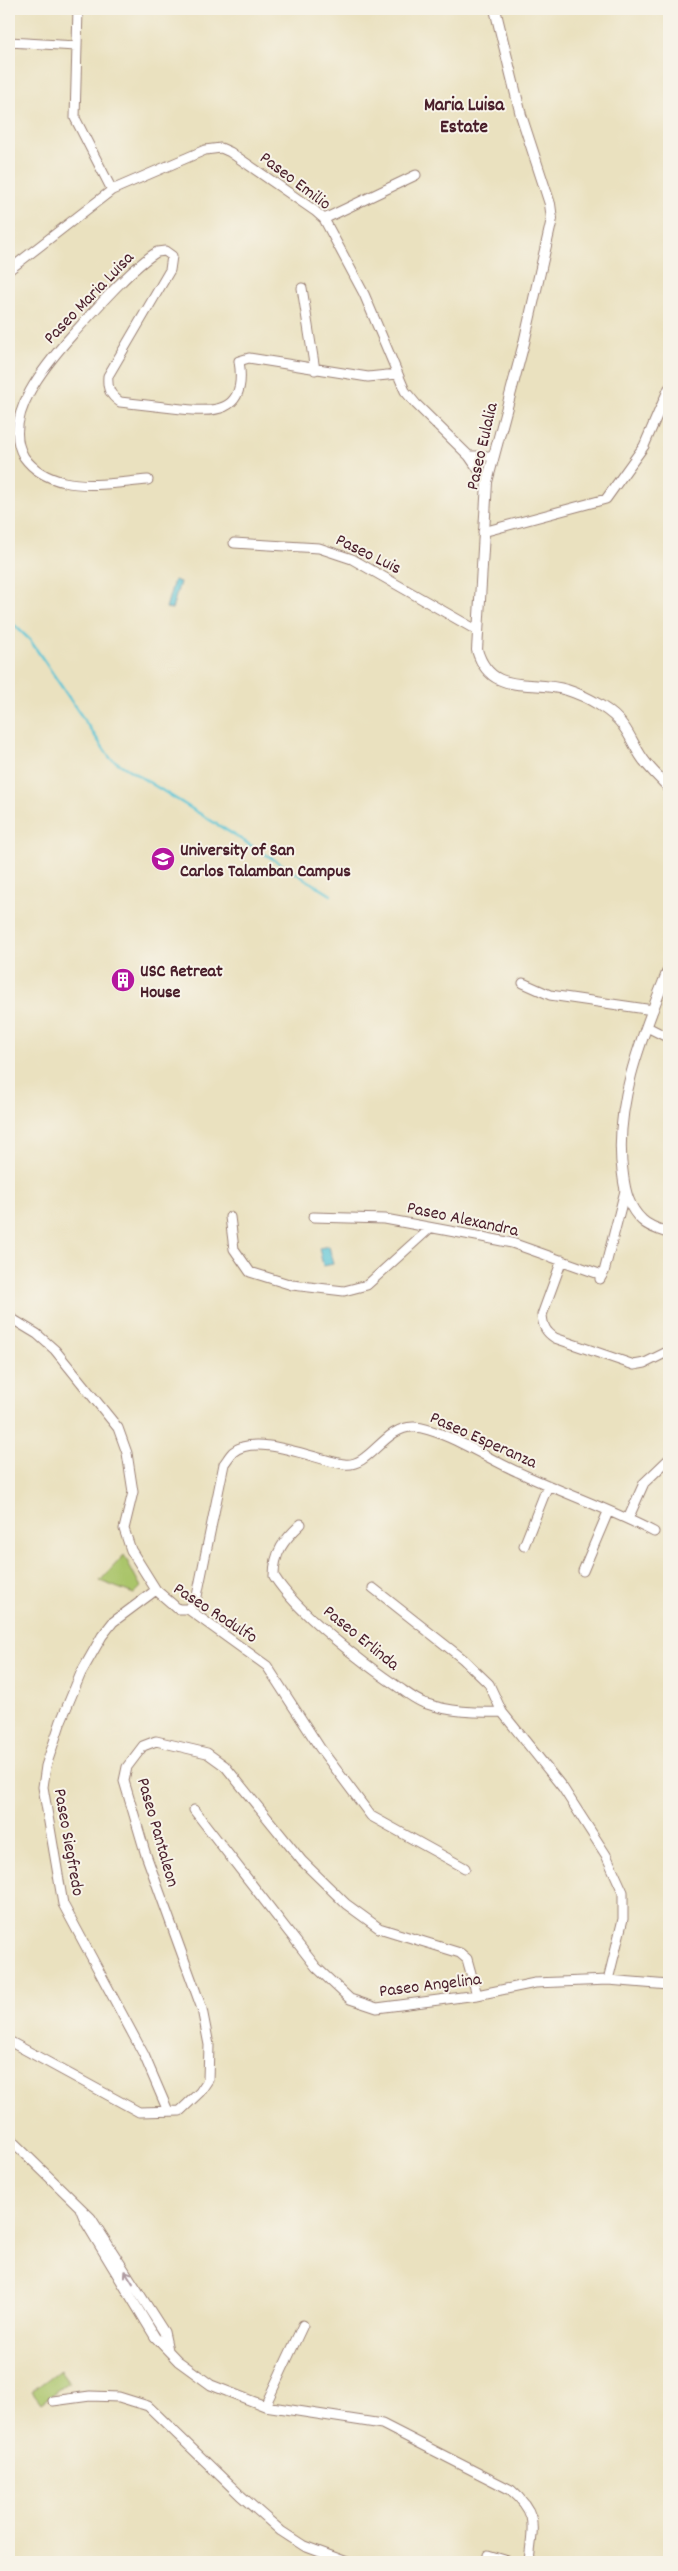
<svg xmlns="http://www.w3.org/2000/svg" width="678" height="2571" viewBox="0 0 678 2571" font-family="Dekko,sans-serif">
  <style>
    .green { fill: #aac56b; stroke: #7a724b }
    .water { fill: #5bc5d6; stroke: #527280 }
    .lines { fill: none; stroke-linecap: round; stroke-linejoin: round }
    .stream { stroke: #5bc5d6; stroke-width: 2.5 }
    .minor-casing { stroke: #9a8075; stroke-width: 11 }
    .tertiary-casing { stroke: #9a8075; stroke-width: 12 }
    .minor { stroke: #fff; stroke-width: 9 }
    .tertiary { stroke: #fff; stroke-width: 10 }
    .oneway { stroke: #ae9aa0 }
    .labels { text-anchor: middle; stroke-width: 4; stroke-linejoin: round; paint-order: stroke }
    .street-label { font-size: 18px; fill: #4a1f2b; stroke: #f7f3e8 }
    .poi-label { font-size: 18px; font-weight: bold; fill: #4a1f2b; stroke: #f7f3e8; text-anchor: start }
    .neighbourhood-label { font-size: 19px; font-weight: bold; fill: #4a1f2b; stroke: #f7f3e8 }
  </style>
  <rect width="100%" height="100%" fill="#f7f3e8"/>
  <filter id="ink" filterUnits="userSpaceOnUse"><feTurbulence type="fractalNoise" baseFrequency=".02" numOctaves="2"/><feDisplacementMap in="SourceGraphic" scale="10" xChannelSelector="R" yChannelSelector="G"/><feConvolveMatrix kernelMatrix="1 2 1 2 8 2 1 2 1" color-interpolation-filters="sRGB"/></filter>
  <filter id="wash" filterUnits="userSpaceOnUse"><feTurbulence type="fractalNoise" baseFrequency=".0096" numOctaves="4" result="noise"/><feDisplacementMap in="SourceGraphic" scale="20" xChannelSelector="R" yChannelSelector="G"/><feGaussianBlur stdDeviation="1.12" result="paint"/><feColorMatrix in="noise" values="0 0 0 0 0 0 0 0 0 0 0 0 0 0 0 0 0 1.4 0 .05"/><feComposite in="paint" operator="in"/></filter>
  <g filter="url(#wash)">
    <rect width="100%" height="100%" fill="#eae1bf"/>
    <path class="green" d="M 124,1555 L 141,1587 L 134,1594 L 100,1581 Z
      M 60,2370 L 69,2382 L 41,2403 L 32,2391 Z"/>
    <path class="water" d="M 174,580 L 180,582 L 172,609 L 166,608 Z
      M 329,1246 L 333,1264 L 323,1266 L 319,1248 Z"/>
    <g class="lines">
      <path class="stream" d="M 9,620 L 30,640 L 110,758 L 331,895"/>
    </g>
  </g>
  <g filter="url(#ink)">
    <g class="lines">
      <g class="minor-casing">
        <path id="minor" d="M 78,9 L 75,118 L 112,190
          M 9,42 L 76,46
          M 324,219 L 416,175
          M 9,270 L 112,190 L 205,150 L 221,148 L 230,152 L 315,211 L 324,219 L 364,294 L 405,391 L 416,404 L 469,456 L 487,482
          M 302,288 L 315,370
          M 469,456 L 492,456
          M 148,480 C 121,482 91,488 64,482 C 47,478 34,471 24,457 C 0,417 48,362 73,334 C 94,311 132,267 157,252 L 165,251 L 172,256 L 170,270 L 108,376 C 107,389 110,395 120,402 C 137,404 155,406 173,408 C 213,413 248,415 239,361 L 249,358 L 368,377 L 397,374
          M 483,532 L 606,499 L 644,446 L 669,388
          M 234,543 L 319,548 L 352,559 L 478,631
          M 523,983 L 550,995 L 653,1010
          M 647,1027 L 669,1038
          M 230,1217 L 234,1249 L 250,1272 L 292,1285 L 344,1291 L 367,1285 L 430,1228
          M 313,1217 L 385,1219 L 482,1237 L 512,1243 L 602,1275
          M 562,1260 L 542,1315 C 543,1327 546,1332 555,1338 L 634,1365 L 645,1363 L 669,1351
          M 600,1279 L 604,1272 L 625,1191
          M 9,1317 L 37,1334 L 55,1350 L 118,1428 L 127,1453 L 133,1492 L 124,1529 L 131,1550 L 156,1590 L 178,1609 L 188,1609 L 267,1666 L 320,1748 L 371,1816 L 465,1868
          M 628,1519 L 644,1483 L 669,1459
          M 301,1524 C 284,1540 274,1552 274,1576 C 297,1613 364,1664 401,1689 C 408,1694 416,1700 424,1703 C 450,1712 475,1713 502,1712
          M 524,1546 L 548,1485
          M 583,1571 L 608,1512
          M 373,1588 L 463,1659 L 489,1684 L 502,1712 L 563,1788 L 606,1855 L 623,1892 L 623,1919 L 608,1980
          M 156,1590 L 113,1622 L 102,1636 L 81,1673 L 61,1721 L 46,1766 L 43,1787 L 63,1904 L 144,2055 L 168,2111
          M 188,1609 L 196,1601 L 224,1464 C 227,1460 230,1455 233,1452 C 257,1432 318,1461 344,1464 C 370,1468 384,1426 414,1427 C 441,1428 492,1461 518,1472 C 563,1493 610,1509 654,1532
          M 194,1810 L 316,1967 L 350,1999 L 377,2008 L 477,1995 L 535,1983 L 608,1980 L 669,1985
          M 9,2041 L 139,2112 L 180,2111 L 200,2092 L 208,2080 L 209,2045 L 202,2009 L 145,1852 L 124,1781 L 127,1767 L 143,1746 L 156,1741 L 207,1753 L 225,1766 L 302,1861 L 346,1904 L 379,1928 L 460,1953 L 467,1959 L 477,1995
          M 9,2138 L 91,2218 L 164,2332 L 168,2350
          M 80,2208 L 86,2223 L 155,2337 L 178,2361 L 211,2385 L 265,2406 L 382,2424 L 511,2490 C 540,2515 532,2527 529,2562
          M 53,2401 L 90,2396 L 119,2397 L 148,2406 L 240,2495 L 281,2531 L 304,2546 L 347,2562
          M 265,2406 L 303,2325
          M 488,2555 L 511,2562"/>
      </g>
      <g class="tertiary-casing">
        <path id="tertiary" d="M 495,9 L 521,115 L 550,204 L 552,219 L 524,343 L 487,482 L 477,650 C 491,697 530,679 567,690 C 586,696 613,710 624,727 C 632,738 637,753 646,763 C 653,772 662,780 669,788
          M 669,968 C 644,1031 612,1106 623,1175 C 625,1192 629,1208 642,1220 C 649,1227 660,1230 669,1233"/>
      </g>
      <use href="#minor" class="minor"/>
      <use href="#tertiary" class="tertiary"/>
    </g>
    <defs><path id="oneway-shaft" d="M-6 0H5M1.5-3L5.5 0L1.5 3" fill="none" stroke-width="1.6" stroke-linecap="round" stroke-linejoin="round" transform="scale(1.25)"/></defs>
    <use class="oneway" href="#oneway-shaft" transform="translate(129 2277) rotate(-122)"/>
  </g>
  <defs>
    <g id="university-disc" transform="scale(1.25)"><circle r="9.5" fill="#b5179e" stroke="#f7f3e8"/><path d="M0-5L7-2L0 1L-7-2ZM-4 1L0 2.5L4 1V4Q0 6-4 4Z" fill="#fff"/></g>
    <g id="building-disc" transform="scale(1.25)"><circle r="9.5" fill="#b5179e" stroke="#f7f3e8"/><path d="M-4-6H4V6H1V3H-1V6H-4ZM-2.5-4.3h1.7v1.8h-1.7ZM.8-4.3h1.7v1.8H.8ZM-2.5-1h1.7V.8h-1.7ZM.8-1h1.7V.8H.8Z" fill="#fff"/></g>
  </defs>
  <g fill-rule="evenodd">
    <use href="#university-disc" x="163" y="859"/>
    <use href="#building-disc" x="123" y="980"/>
  </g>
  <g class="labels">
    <g class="street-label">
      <text transform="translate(296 180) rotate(37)" y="6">Paseo Emilio</text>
      <text transform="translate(88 297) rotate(-46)" y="6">Paseo Maria Luisa</text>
      <text transform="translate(481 446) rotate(-77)" y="6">Paseo Eulalia</text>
      <text transform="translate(369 553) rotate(26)" y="6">Paseo Luis</text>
      <text transform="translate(463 1218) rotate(12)" y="6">Paseo Alexandra</text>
      <text transform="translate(484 1439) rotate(24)" y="6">Paseo Esperanza</text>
      <text transform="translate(216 1612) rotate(33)" y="6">Paseo Rodulfo</text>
      <text transform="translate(362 1637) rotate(39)" y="6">Paseo Erlinda</text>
      <text transform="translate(159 1832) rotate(74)" y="6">Paseo Pantaleon</text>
      <text transform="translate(70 1842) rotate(80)" y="6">Paseo Siegfredo</text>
      <text transform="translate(430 1984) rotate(-7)" y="6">Paseo Angelina</text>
    </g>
    <g class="poi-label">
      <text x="180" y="855">University of San<tspan x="180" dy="21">Carlos Talamban Campus</tspan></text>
      <text x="140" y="976">USC Retreat<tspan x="140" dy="21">House</tspan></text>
    </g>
    <g class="neighbourhood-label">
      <text x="464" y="110">Maria Luisa<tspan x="464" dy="22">Estate</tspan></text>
    </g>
  </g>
  <rect width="678" height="2571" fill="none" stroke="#f7f3e8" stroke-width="30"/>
</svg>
